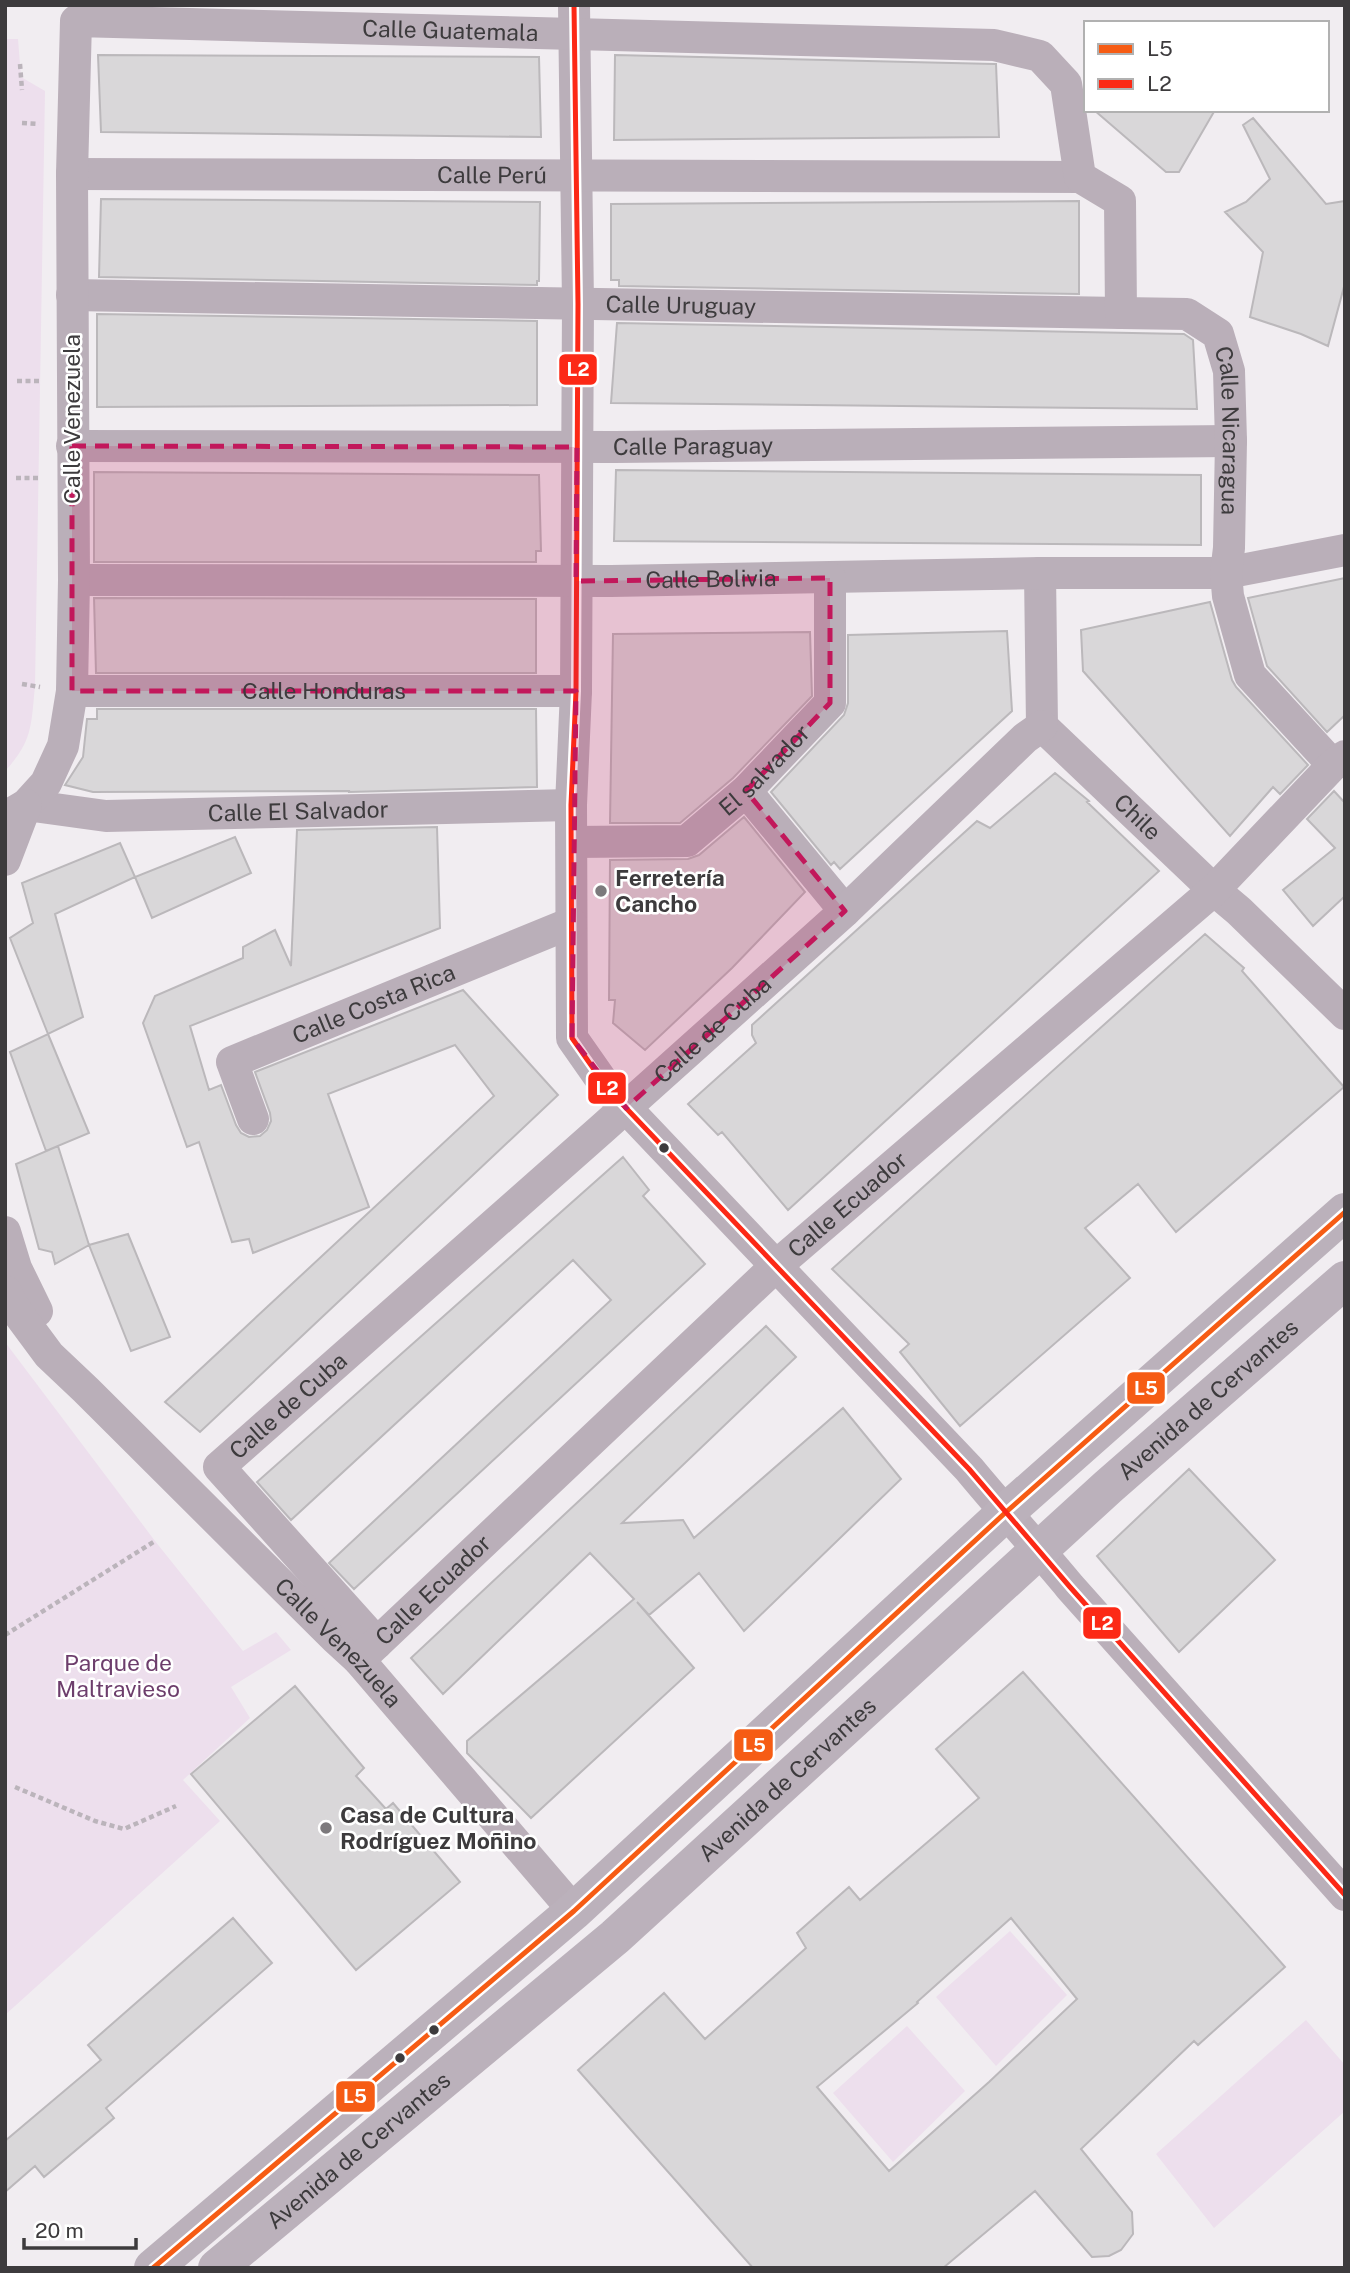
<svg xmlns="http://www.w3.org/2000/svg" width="1350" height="2273" viewBox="0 0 1350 2273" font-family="'Public Sans',sans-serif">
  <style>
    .green { fill: #eddfed }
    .building { fill: #d9d7d9; stroke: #bbb8bb; stroke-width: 2; fill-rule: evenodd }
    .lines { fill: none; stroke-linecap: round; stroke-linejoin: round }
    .path { stroke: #bbb4bb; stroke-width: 4.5; stroke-dasharray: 5 3.5; stroke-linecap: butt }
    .minor { stroke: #baafb9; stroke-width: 32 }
    .primary { stroke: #bbb1bb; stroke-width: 38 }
    .bus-1-casing { stroke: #fff; stroke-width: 10 }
    .bus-2-casing { stroke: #fff; stroke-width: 10 }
    .bus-1 { stroke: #f65c14; stroke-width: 5 }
    .bus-2 { stroke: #fc2916; stroke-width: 5 }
    .marked { fill: #c2185b; fill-opacity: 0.2; stroke: #c2185b; stroke-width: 5; stroke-dasharray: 14 9; stroke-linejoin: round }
    .poi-dot { fill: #7c797c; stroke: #fff; stroke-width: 2.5 }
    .bus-dot { fill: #3d3b3d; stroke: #fff; stroke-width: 2.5 }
    .labels { text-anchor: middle; stroke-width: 5; stroke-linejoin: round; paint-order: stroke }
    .street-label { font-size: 23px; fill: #3d3b3d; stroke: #fff }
    .poi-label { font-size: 23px; font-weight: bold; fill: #3d3b3d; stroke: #fff; text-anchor: start }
    .park-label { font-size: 23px; fill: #6d3e6c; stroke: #fff }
    .line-badge { stroke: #fff; stroke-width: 2.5 }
    .badge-label { font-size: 19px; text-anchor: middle; font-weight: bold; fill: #fff }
  </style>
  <rect width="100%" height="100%" fill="#f1edf1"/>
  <path class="green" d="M 5,39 L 18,39 L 21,77 L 45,91 L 35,686 C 31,725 33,741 5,771 Z
    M 5,1342 L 155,1541 L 243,1651 L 276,1632 L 291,1650 L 231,1687 L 250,1718 L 183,1780 L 220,1821 L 5,2015 Z
    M 1010,1931 L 1067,1995 L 996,2066 L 936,1997 Z
    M 1306,2020 L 1345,2065 L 1345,2111 L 1214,2228 L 1156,2154 Z
    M 907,2026 L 965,2091 L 893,2162 L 833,2093 Z"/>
  <path class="building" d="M 98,55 L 539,57 L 541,137 L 101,132 Z
    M 615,55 L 994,64 L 996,64 L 999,137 L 614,140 Z
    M 1094,110 L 1215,110 L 1179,172 L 1166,172 Z
    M 1253,118 L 1326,204 L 1345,201 L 1345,283 L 1328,346 L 1301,334 L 1250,317 L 1263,252 L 1225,212 L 1246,202 L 1270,179 L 1243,125 Z
    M 101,199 L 540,202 L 539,281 L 537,281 L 537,285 L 99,277 Z
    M 1079,201 L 1079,294 L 619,286 L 619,280 L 611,280 L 611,204 Z
    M 97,314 L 537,321 L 537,405 L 97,407 Z
    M 617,323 L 1184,334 L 1193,340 L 1197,409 L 611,403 Z
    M 616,470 L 1201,475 L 1201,545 L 614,541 Z
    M 94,472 L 539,475 L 541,551 L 536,551 L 536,562 L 94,562 Z
    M 1345,578 L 1345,715 L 1327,732 L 1267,666 L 1248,598 Z
    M 94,598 L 536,599 L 536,673 L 96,673 Z
    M 1210,602 L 1232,680 L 1236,687 L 1308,765 L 1280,794 L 1273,787 L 1230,836 L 1083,671 L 1081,630 Z
    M 1007,631 L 1012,711 L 840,869 L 834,862 L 831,865 L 771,792 L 844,715 L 848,703 L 848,635 Z
    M 810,632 L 812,696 L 733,778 L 680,823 L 610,823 L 613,634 Z
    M 97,709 L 536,709 L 537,787 L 348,792 L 350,791 L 93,792 L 65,785 L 83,757 L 87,719 L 97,719 Z
    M 1055,773 L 1089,801 L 1087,802 L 1159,871 L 788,1210 L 722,1132 L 718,1135 L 688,1104 L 756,1043 L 752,1035 L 752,1025 L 977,821 L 990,828 Z
    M 1334,791 L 1345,803 L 1345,896 L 1313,926 L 1283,890 L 1335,848 L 1307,819 Z
    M 744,817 L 805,892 L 732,968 L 645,1050 L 613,1023 L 615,1000 L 609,1000 L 610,860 L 688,859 L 699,855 Z
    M 437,827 L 440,928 L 190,1026 L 209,1090 L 221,1085 L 236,1125 L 241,1133 L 249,1137 L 260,1136 L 267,1130 L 271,1121 L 270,1113 L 255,1072 L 463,990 L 558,1095 L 200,1432 L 165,1402 L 494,1096 L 455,1045 L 328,1094 L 369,1207 L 253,1253 L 249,1239 L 232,1242 L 199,1142 L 187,1147 L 143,1023 L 155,996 L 243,958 L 243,947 L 275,930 L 291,966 L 297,830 Z
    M 235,837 L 251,873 L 152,918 L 135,877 Z
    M 120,843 L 135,877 L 55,914 L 83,1017 L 48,1034 L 10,938 L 33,923 L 22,883 Z
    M 1205,934 L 1244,968 L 1242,971 L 1344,1087 L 1176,1232 L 1138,1184 L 1085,1228 L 1130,1278 L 960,1426 L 900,1352 L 909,1344 L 832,1269 Z
    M 48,1034 L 89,1133 L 46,1151 L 10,1052 Z
    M 58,1146 L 89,1245 L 55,1264 L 52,1252 L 39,1249 L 16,1164 Z
    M 623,1157 L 649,1190 L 643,1196 L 705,1264 L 354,1589 L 329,1563 L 611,1300 L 573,1260 L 291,1520 L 257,1482 Z
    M 128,1234 L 170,1337 L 131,1351 L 89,1245 Z
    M 766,1326 L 796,1357 L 622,1523 L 683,1520 L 694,1538 L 843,1408 L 901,1479 L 744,1631 L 699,1573 L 649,1615 L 637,1602 L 694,1668 L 531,1818 L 467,1753 L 467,1741 L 634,1599 L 590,1553 L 443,1694 L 411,1658 Z
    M 1189,1469 L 1275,1560 L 1179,1652 L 1097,1556 Z
    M 1023,1672 L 1285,1967 L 1198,2045 L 1194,2041 L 1081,2149 L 1132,2212 L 1133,2234 L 1121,2250 L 1109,2256 L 1092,2257 L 1035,2191 L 943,2268 L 753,2268 L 578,2070 L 664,1993 L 705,2039 L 806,1948 L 797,1933 L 849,1887 L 860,1900 L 979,1798 L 936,1749 ZM 1011,1918 L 1077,1999 L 989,2082 L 889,2171 L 817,2087 L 918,2003 L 917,2002 Z
    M 295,1686 L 364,1768 L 356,1776 L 386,1809 L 393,1803 L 460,1882 L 356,1970 L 191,1774 Z
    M 233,1918 L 272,1963 L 106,2108 L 114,2118 L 44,2177 L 35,2166 L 5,2192 L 5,2141 L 101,2060 L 88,2045 Z"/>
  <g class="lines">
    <path class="path" d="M 20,64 L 22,90
      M 22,123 L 39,124
      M 17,381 L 41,381
      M 16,478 L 40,478
      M 22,684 L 40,687
      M 5,1635 L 155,1541
      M 15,1787 L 95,1821 L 124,1829 L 176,1806"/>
    <g class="minor">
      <path d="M 574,5 L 578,304 L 576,691 L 571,805 L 572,1038 L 607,1088 L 969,1469 C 1002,1509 1037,1547 1070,1587 L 1345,1895"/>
      <path id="s1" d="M 72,174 L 1080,177"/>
      <path id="s2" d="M 72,295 L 1121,313"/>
      <path id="s3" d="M 72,446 L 615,447 L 1231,441"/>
      <path id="s4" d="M 1040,573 L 1042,726 L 1214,890 L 1239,911 L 1345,1014"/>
      <path id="s5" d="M 74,580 L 611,581 L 1040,573 L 1226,573 L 1345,550"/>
      <path id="s6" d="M 72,691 L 576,691"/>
      <path d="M 746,791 L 845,911"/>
      <path id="s7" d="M 26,805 L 106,816 L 571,805"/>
      <path id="s8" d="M 5,817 L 26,805 L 46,783 L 63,746 L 72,691 L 74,580 L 72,174 L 76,21 L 994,45 L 1040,56 L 1066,84 L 1080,177 L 1120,201 L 1121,313 L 1187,314 L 1218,334 L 1229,371 L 1231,441 L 1229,548 L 1226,573 L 1228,596 L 1250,675 L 1333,765"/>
      <path id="s9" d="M 572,842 L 687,841 L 746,791 L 830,703 L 830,578"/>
      <path d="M 5,860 L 26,805"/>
      <path id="s10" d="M 253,1119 L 232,1062 L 571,923"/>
      <path d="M 5,1232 L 16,1268 L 37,1311"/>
      <path id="s11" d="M 5,1291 L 12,1305 L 49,1355 L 86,1390 L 335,1638 L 359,1660 L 574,1911"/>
      <path id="s12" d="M 377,1643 L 219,1467 L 604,1127 L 845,911 L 1025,738 L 1042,726"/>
      <path id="s13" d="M 359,1660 L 776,1266 L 1214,890 L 1333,765 L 1345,756"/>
    </g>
    <g class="primary">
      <path d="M 153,2268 L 574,1911 L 1005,1513 L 1345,1212"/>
      <path id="s14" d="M 217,2268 L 615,1937 L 1109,1486 L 1345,1280"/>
    </g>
    <g class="bus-1-casing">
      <path id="bus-1" d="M 153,2268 L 574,1911 L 1005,1513 L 1345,1212"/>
    </g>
    <g class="bus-2-casing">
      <path id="bus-2" d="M 574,5 L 578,304 L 576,691 L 571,805 L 572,1038 L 607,1088 L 969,1469 L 1070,1587 L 1345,1895"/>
    </g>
    <use href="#bus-1" class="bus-1"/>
    <use href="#bus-2" class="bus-2"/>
  </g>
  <path class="marked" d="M 72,446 L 577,447 L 576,581 L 830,578 L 830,703 L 746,791 L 845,911 L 626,1108 L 572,1038 L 576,691 L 72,691 Z"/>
  <g class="poi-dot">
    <circle cx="601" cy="891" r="7"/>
    <circle cx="326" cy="1828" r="7"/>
  </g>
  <g class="bus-dot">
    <circle cx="664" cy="1148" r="6"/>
    <circle cx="434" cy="2030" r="6"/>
    <circle cx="400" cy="2058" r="6"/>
  </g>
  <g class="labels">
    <g class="street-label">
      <text dy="8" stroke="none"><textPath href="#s8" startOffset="1195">Calle Guatemala</textPath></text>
      <text dy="8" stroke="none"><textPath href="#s1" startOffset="420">Calle Perú</textPath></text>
      <text dy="8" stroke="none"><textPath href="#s2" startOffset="609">Calle Uruguay</textPath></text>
      <text transform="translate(72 419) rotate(-90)" y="8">Calle Venezuela</text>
      <text dy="8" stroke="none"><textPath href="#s8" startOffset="2278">Calle Nicaragua</textPath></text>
      <text dy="8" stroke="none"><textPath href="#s3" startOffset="621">Calle Paraguay</textPath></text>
      <text dy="8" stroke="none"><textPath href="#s5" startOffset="637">Calle Bolivia</textPath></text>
      <text dy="8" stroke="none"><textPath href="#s6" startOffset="252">Calle Honduras</textPath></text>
      <text dy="8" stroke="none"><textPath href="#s9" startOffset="220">El salvador</textPath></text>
      <text dy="8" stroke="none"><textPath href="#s7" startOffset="273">Calle El Salvador</textPath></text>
      <text dy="8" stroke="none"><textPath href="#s4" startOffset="285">Chile</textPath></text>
      <text dy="8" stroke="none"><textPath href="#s10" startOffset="214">Calle Costa Rica</textPath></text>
      <text dy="8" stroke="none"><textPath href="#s12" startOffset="896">Calle de Cuba</textPath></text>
      <text dy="8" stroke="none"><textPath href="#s13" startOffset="668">Calle Ecuador</textPath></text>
      <text dy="8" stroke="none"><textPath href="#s14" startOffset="1318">Avenida de Cervantes</textPath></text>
      <text dy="8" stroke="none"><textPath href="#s12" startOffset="329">Calle de Cuba</textPath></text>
      <text dy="8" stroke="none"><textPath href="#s13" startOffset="102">Calle Ecuador</textPath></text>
      <text dy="8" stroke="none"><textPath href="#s11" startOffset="486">Calle Venezuela</textPath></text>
      <text dy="8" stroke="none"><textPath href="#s14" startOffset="751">Avenida de Cervantes</textPath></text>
      <text dy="8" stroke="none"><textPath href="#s14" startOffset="184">Avenida de Cervantes</textPath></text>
    </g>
    <g class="poi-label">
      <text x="615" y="886">Ferretería<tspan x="615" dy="26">Cancho</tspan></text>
      <text x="340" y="1823">Casa de Cultura<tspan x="340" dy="26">Rodríguez Moñino</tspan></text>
    </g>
    <g class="park-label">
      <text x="118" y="1671">Parque de<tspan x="118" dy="26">Maltravieso</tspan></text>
    </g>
  </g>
  <g class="line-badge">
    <rect x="558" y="353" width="40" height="33" rx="7" fill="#fc2916"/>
    <rect x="587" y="1071" width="40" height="34" rx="7" fill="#fc2916"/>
    <rect x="1126" y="1371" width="40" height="34" rx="7" fill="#f65c14"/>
    <rect x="1082" y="1606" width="40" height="34" rx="7" fill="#fc2916"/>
    <rect x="733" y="1728" width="41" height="34" rx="7" fill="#f65c14"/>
    <rect x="335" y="2080" width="41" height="33" rx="7" fill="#f65c14"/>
  </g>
  <g class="badge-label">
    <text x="578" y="376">L2</text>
    <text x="607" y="1095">L2</text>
    <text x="1146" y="1395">L5</text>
    <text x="1102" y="1630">L2</text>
    <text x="754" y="1752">L5</text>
    <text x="355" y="2103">L5</text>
  </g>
  <rect width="1350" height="2273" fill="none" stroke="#3d3b3d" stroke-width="14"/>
  <rect x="1084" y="21" width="245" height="91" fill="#ffffff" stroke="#b1b1b1" stroke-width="2"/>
  <rect x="1098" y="44" width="35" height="10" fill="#f65c14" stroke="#b1b1b1" stroke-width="2"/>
  <text x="1147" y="56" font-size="21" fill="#3d3b3d">L5</text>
  <rect x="1098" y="79" width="35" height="10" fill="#fc2916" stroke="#b1b1b1" stroke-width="2"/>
  <text x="1147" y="91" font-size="21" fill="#3d3b3d">L2</text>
  <path d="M24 2238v10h112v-10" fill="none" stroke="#3d3b3d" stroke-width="3.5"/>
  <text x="35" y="2238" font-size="21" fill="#3d3b3d" stroke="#ffffff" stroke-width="5" paint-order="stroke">20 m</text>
</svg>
